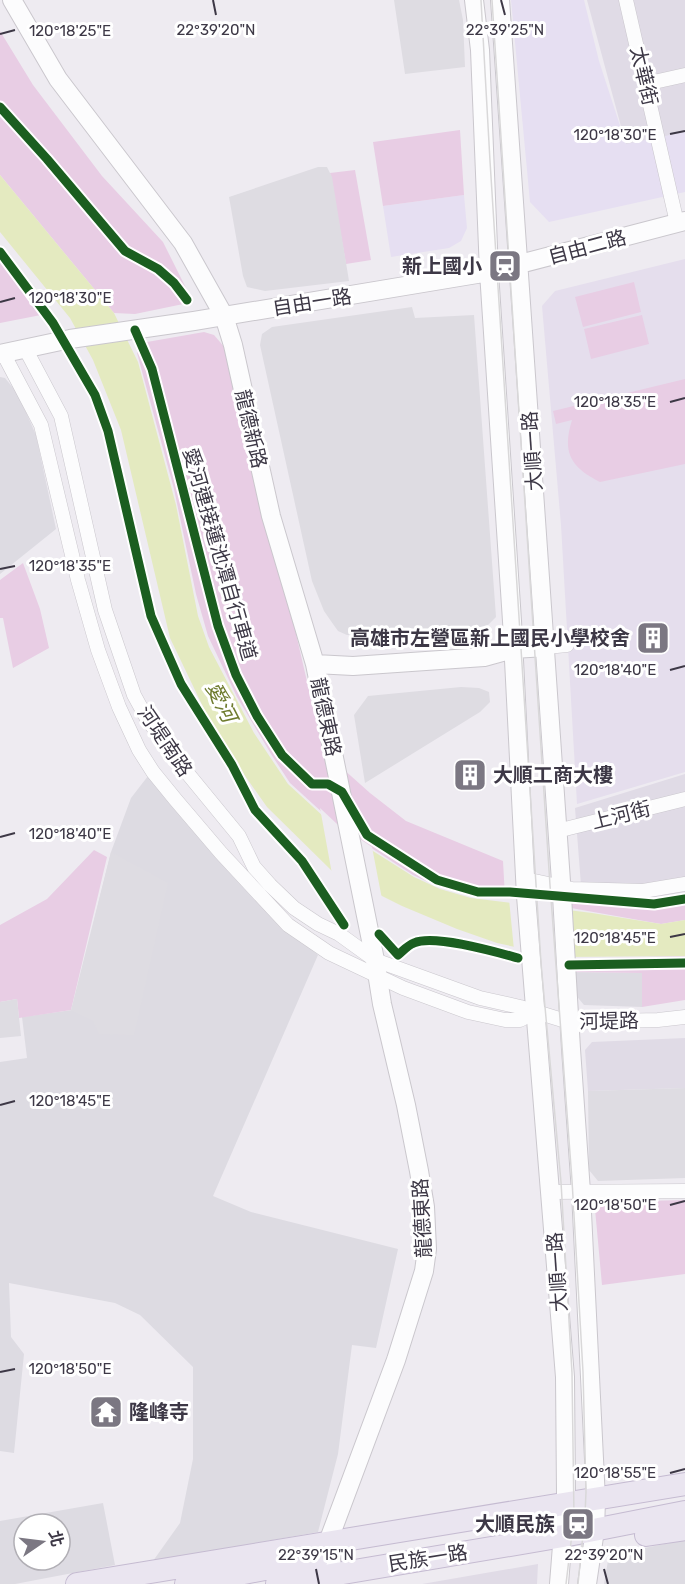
<svg xmlns="http://www.w3.org/2000/svg" width="685" height="1584" viewBox="0 0 685 1584" font-family="Rubik,'Noto Sans TC',sans-serif">
  <style>
    .residential { fill: #e0dbe6 }
    .commercial { fill: #e6dff2 }
    .industrial { fill: #dddbe2; fill-rule: evenodd }
    .education { fill: #e5deed }
    .green { fill: #e8cde4 }
    .parking { fill: #dedce2 }
    .water { fill: #e4eac0 }
    .pier { fill: #eeebf1 }
    .lines { fill: none; stroke-linecap: round; stroke-linejoin: round }
    .minor-casing { stroke: #cac7cd; stroke-width: 15 }
    .tertiary-casing { stroke: #cac7cd; stroke-width: 20 }
    .primary-casing { stroke: #c5bbd1; stroke-width: 24 }
    .minor { stroke: #fcfcfd; stroke-width: 14 }
    .tertiary { stroke: #fcfcfd; stroke-width: 18 }
    .primary { stroke: #eae5f0; stroke-width: 22 }
    .tram { stroke: #d9d8d9; stroke-width: 1.5 }
    .cycleway-casing { stroke: #fff; stroke-width: 13 }
    .cycleway { stroke: #1b5e20; stroke-width: 9 }
    .ticks { fill: none; stroke: #3d3846; stroke-width: 2 }
    .labels { text-anchor: middle; stroke-width: 6; stroke-linejoin: round; paint-order: stroke }
    .street-label { font-size: 20px; fill: #3d3846; stroke: #fff }
    .poi-label { font-size: 20px; font-weight: bold; fill: #3d3846; stroke: #fff; text-anchor: end }
    .water-label { font-size: 21px; font-style: italic; fill: #6e7b2e; stroke: #fff }
    .ticks-label { font-size: 15px; text-anchor: middle; fill: #3d3846; stroke: #fff; stroke-width: 6; stroke-linejoin: round; paint-order: stroke }
  </style>
  <rect width="100%" height="100%" fill="#eeebf1"/>
  <path class="residential" d="M 587,0 L 685,0 L 685,132 L 626,145 Z
    M 685,774 L 685,894 L 655,897 L 586,892 L 581,885 L 575,808 Z
    M 685,1038 L 685,1088 L 588,1091 L 585,1050 L 592,1042 Z
    M 538,1564 L 537,1584 L 422,1584 Z"/>
  <path class="commercial" d="M 511,0 L 584,0 L 599,61 L 626,144 L 685,132 L 685,192 L 549,222 L 530,202 Z
    M 464,195 L 467,228 L 461,241 L 449,248 L 391,257 L 383,206 Z"/>
  <path class="industrial" d="M 0,377 L 5,378 L 18,394 L 36,435 L 56,529 L 0,574 Z
    M 148,776 L 175,810 L 242,885 L 313,948 L 313,951 L 318,955 L 213,1196 L 251,1212 L 398,1249 L 376,1348 L 352,1345 L 338,1454 L 318,1532 L 153,1561 L 180,1523 L 193,1459 L 193,1367 L 140,1315 L 115,1303 L 9,1283 L 11,1337 L 24,1354 L 14,1453 L 0,1451 L 0,1062 L 27,1058 L 22,1017 L 72,1010 L 111,852 L 131,798 Z
    M 569,972 L 642,973 L 642,1007 L 584,1005 L 574,993 Z
    M 103,1503 L 115,1565 L 15,1584 L 0,1584 L 0,1521 ZM 24,1524 L 60,1524 L 60,1560 L 24,1560 Z
    M 685,1540 L 685,1584 L 604,1584 L 609,1555 Z"/>
  <path class="education" d="M 685,259 L 685,772 L 577,804 L 561,525 L 542,306 L 555,291 Z"/>
  <path class="green" d="M 0,31 L 33,85 L 102,176 L 163,242 L 193,302 L 135,314 L 114,313 L 0,175 Z
    M 460,130 L 464,195 L 383,206 L 373,142 Z
    M 355,170 L 371,260 L 346,264 L 330,173 Z
    M 0,260 L 41,315 L 0,323 Z
    M 634,282 L 641,312 L 583,327 L 575,297 Z
    M 642,315 L 649,344 L 591,359 L 584,329 Z
    M 204,332 L 214,335 L 226,349 L 285,586 L 323,751 L 370,793 L 406,821 L 503,861 L 505,897 L 471,896 L 439,887 L 413,875 L 336,825 L 290,783 L 271,754 L 237,697 L 208,636 L 196,594 L 174,489 L 137,353 L 147,342 Z
    M 685,379 L 685,464 L 600,482 C 570,467 562,452 572,420 L 556,424 L 553,411 Z
    M 23,563 L 40,609 L 49,648 L 13,668 L 3,618 L 0,618 L 0,580 Z
    M 94,850 L 107,857 L 71,1010 L 19,1018 L 17,999 L 0,1002 L 0,925 L 47,899 Z
    M 685,898 L 685,920 L 661,924 L 571,908 L 571,900 L 650,904 Z
    M 685,956 L 685,1000 L 642,1007 L 642,973 L 569,972 L 568,959 Z
    M 685,1200 L 685,1274 L 602,1285 L 595,1209 L 602,1202 Z"/>
  <path class="parking" d="M 394,0 L 459,0 L 463,20 L 465,67 L 405,74 Z
    M 318,167 L 327,167 L 332,177 L 349,281 L 265,291 L 247,287 L 243,276 L 229,197 Z
    M 412,307 L 415,318 L 474,315 L 496,617 L 484,629 L 347,635 L 338,631 L 333,624 L 324,611 L 312,581 L 260,345 L 262,334 L 272,327 Z
    M 461,687 L 479,688 L 489,692 L 490,702 L 480,712 L 365,783 L 354,715 L 368,696 Z
    M 111,852 L 168,883 L 134,1035 L 99,1034 L 93,1021 L 71,1010 Z
    M 17,999 L 21,1036 L 0,1038 L 0,1002 Z
    M 685,1088 L 685,1178 L 598,1181 L 589,1170 L 588,1091 Z"/>
  <path class="water" d="M 0,175 L 114,313 L 138,362 L 176,505 L 198,616 L 209,647 L 254,733 L 288,784 L 335,827 L 414,877 L 440,889 L 471,898 L 592,913 L 661,924 L 685,920 L 685,956 L 561,957 L 497,943 L 457,929 L 402,906 L 332,871 L 267,807 L 217,736 L 170,638 L 121,430 L 93,360 L 70,318 L 0,232 Z"/>
  <path class="pier" d="M 320,808 L 337,824 L 372,847 L 382,899 L 332,874 Z
    M 509,899 L 569,907 L 560,960 L 514,950 Z"/>
  <g class="lines">
    <g class="minor-casing">
      <path id="minor" d="M 626,0 L 677,223
        M 645,84 L 685,75
        M 25,348 L 61,416 L 105,610 L 134,695 L 146,717 L 175,758 L 239,836 L 254,867 L 270,885 L 294,908 L 318,924 L 339,934 L 375,960 L 480,998 L 520,1007 L 569,1022 L 658,1020 L 685,1017
        M 3,353 L 41,425 L 78,580 L 98,650 L 119,707 L 139,750 L 153,772 L 175,799 L 221,853 L 288,925 L 329,953 L 403,988 L 468,1012 L 505,1020 L 520,1020 L 535,1012
        M 546,647 L 567,645
        M 557,831 L 685,799
        M 525,879 L 572,889 L 643,891 L 685,884
        M 551,1192 L 685,1191"/>
    </g>
    <g class="tertiary-casing">
      <path id="tertiary" d="M 12,0 L 58,79 L 183,243 L 224,316 L 233,345 L 271,516 L 315,664 L 353,666 L 484,657 L 513,649 L 546,647
        M 474,0 L 480,50 L 489,272 L 512,621 L 526,896 L 565,1377 L 566,1495 L 559,1584
        M 500,0 L 562,896 L 571,1049 L 581,1192 L 596,1500 L 595,1530 L 587,1584
        M 0,354 L 70,339 L 194,321 L 489,272 L 685,221
        M 315,664 L 375,960 L 382,1004 L 406,1105 L 419,1171 L 425,1207 L 427,1249 L 424,1271 L 396,1360 L 328,1542 L 335,1584"/>
    </g>
    <g class="primary-casing">
      <path id="primary" d="M 646,1535 L 685,1529
        M 77,1584 L 685,1484
        M 186,1584 L 317,1559
        M 277,1584 L 563,1536 L 685,1512"/>
    </g>
    <use href="#minor" class="minor"/>
    <use href="#tertiary" class="tertiary"/>
    <use href="#primary" class="primary"/>
    <path class="tram" d="M 481,0 L 490,161 L 541,963 L 561,1182 L 572,1373 L 574,1517 L 566,1584
      M 492,0 L 550,885 L 572,1180 L 583,1372 L 586,1492 L 585,1515 L 578,1584"/>
    <g class="cycleway-casing">
      <path id="cycleway" d="M 0,107 L 47,159 L 125,251 L 158,269 L 174,283 L 187,300
        M 0,252 L 53,323 L 95,395 L 108,431 L 151,616 L 181,684 L 232,765 L 255,810 L 302,861 L 344,925
        M 135,330 L 152,369 L 218,626 L 236,675 L 257,716 L 282,755 L 312,784 L 328,784 L 342,792 L 367,835 L 437,880 L 478,892 L 510,892 L 654,904 L 685,899
        M 379,934 L 398,955 C 403,951 408,945 414,943 C 434,934 496,952 518,958
        M 569,965 L 685,963"/>
    </g>
    <use href="#cycleway" class="cycleway"/>
  </g>
  <path class="ticks" d="M 213,0 L 216,15M 501,0 L 505,15M 0,34 L 15,30M 670,134 L 685,131M 0,302 L 15,298M 670,402 L 685,398M 0,569 L 15,566M 670,670 L 685,666M 0,837 L 15,833M 670,937 L 685,934M 0,1105 L 15,1101M 670,1205 L 685,1201M 0,1372 L 15,1369M 670,1473 L 685,1469M 316,1569 L 319,1584M 604,1569 L 608,1584"/>
  <defs>
    <g id="station-square" transform="scale(1.725)"><rect x="-9" y="-9" width="18" height="18" rx="4" fill="#7b7782" stroke="#fff"/><path d="M-3-6H3Q5-6 5-4V2Q5 4 3 4L4.5 6H3L1.5 4h-3L-3 6H-4.5L-3 4Q-5 4-5 2V-4Q-5-6-3-6ZM-3.5-4v3h7v-3ZM-3.5 1v1.5H-2V1ZM2 1v1.5H3.5V1Z" fill="#fff"/></g>
    <g id="building-square" transform="scale(1.725)"><rect x="-9" y="-9" width="18" height="18" rx="4" fill="#7b7782" stroke="#fff"/><path d="M-4-6H4V6H1V3H-1V6H-4ZM-2.5-4.3h1.7v1.8h-1.7ZM.8-4.3h1.7v1.8H.8ZM-2.5-1h1.7V.8h-1.7ZM.8-1h1.7V.8H.8Z" fill="#fff"/></g>
    <g id="temple-square" transform="scale(1.725)"><rect x="-9" y="-9" width="18" height="18" rx="4" fill="#7b7782" stroke="#fff"/><path d="M0-6L5-2H3V0L6.5 2.5H4V6H1.5V3h-3V6H-4V2.5H-6.5L-3 0V-2H-5Z" fill="#fff"/></g>
  </defs>
  <g fill-rule="evenodd">
    <use href="#station-square" x="505" y="266"/>
    <use href="#building-square" x="653" y="638"/>
    <use href="#building-square" x="470" y="775"/>
    <use href="#temple-square" x="106" y="1412"/>
    <use href="#station-square" x="578" y="1524"/>
  </g>
  <g class="labels">
    <g class="street-label">
      <text transform="translate(644 76) rotate(77)" y="7">太華街</text>
      <text transform="translate(587 247) rotate(-15)" y="7">自由二路</text>
      <text transform="translate(312 302) rotate(-9)" y="7">自由一路</text>
      <text transform="translate(251 429) rotate(77)" y="7">龍德新路</text>
      <text transform="translate(532 451) rotate(-94)" y="7">大順一路</text>
      <text transform="translate(220 554) rotate(74)" y="7">愛河連接蓮池潭自行車道</text>
      <text transform="translate(326 717) rotate(78)" y="7">龍德東路</text>
      <text transform="translate(165 741) rotate(56)" y="7">河堤南路</text>
      <text transform="translate(621 815) rotate(-14)" y="7">上河街</text>
      <text transform="translate(609 1021) rotate(-1)" y="7">河堤路</text>
      <text transform="translate(422 1218) rotate(-93)" y="7">龍德東路</text>
      <text transform="translate(557 1272) rotate(-94)" y="7">大順一路</text>
      <text transform="translate(428 1558) rotate(-9)" y="7">民族一路</text>
    </g>
    <g class="poi-label">
      <text x="482" y="273">新上國小</text>
      <text x="630" y="645">高雄市左營區新上國民小學校舍</text>
      <text x="493" y="782" text-anchor="start">大順工商大樓</text>
      <text x="129" y="1419" text-anchor="start">隆峰寺</text>
      <text x="555" y="1531">大順民族</text>
    </g>
    <g class="water-label">
      <text transform="translate(221 702) rotate(63)" y="7">愛河</text>
    </g>
  </g>
  <g class="ticks-label">
    <text x="216" y="35">22°39'20"N</text>
    <text x="505" y="35">22°39'25"N</text>
    <text x="70" y="36">120°18'25"E</text>
    <text x="615" y="140">120°18'30"E</text>
    <text x="70" y="303">120°18'30"E</text>
    <text x="615" y="407">120°18'35"E</text>
    <text x="70" y="571">120°18'35"E</text>
    <text x="615" y="675">120°18'40"E</text>
    <text x="70" y="839">120°18'40"E</text>
    <text x="615" y="943">120°18'45"E</text>
    <text x="70" y="1106">120°18'45"E</text>
    <text x="615" y="1210">120°18'50"E</text>
    <text x="70" y="1374">120°18'50"E</text>
    <text x="615" y="1478">120°18'55"E</text>
    <text x="316" y="1560">22°39'15"N</text>
    <text x="604" y="1560">22°39'20"N</text>
  </g>
  <g transform="translate(42 1542) rotate(76)"><circle r="28" fill="#ffffff" stroke="#b1afb5" stroke-width="1.5"/>
  <path d="M0-4.5L10 22L0 15L-10 22Z" fill="#7b7782"/>
  <text y="-9" font-size="16" font-weight="bold" text-anchor="middle" fill="#3d3846">北</text>
  </g>
</svg>
